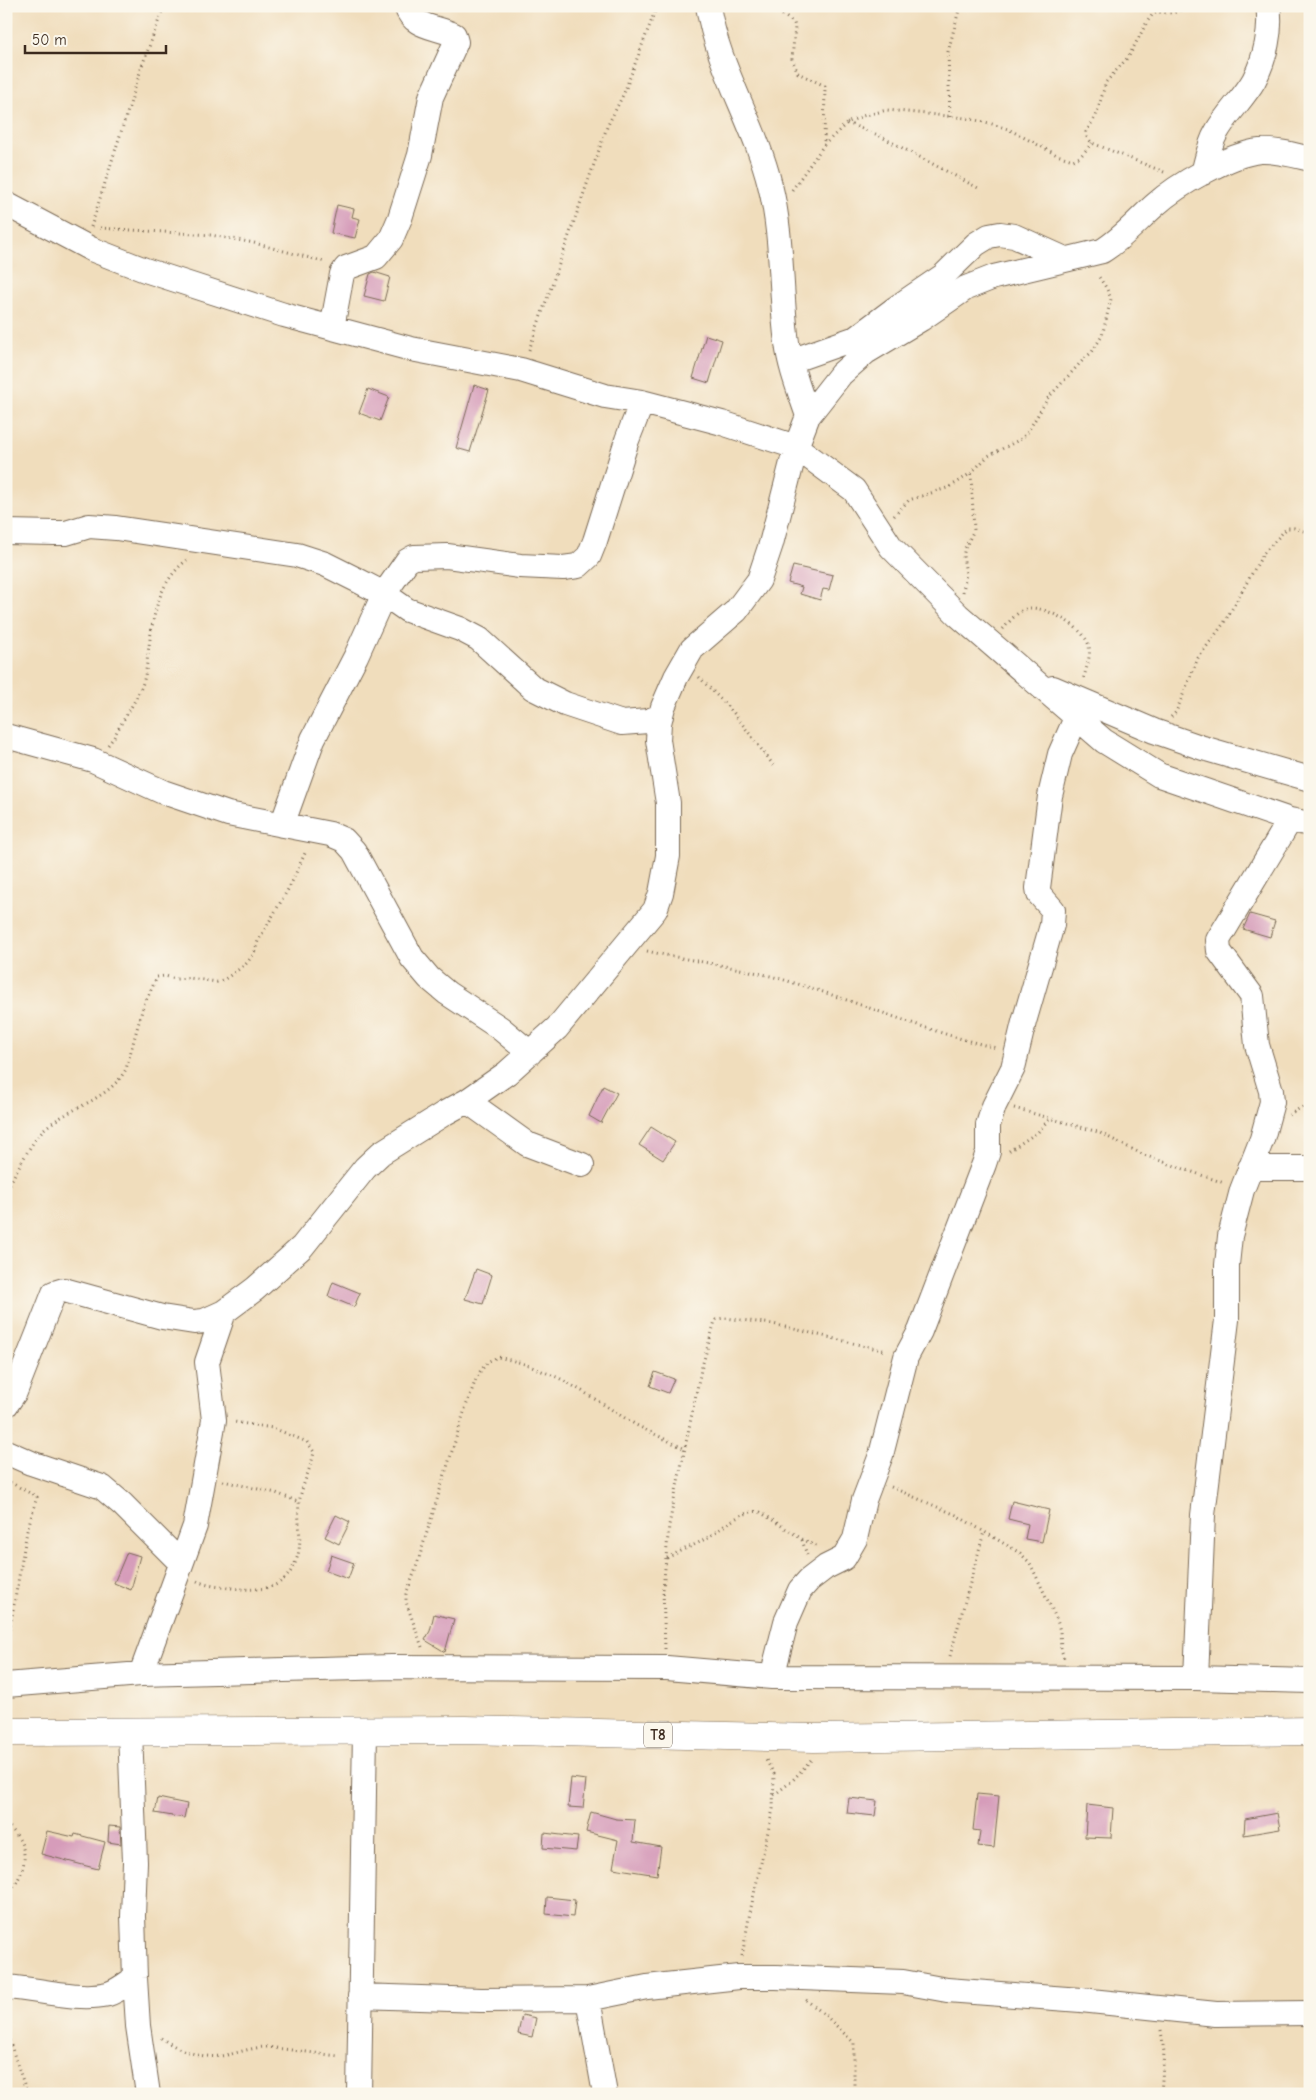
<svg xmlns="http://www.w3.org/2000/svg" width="1316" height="2100" viewBox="0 0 1316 2100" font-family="'Comic Neue',sans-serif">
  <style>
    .building { fill: #d69cba }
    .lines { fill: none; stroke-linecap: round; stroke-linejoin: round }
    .minor-casing { stroke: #7a6955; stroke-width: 26 }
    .highway-casing { stroke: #7a6955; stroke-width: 29 }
    .path { stroke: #7a6955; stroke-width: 3; stroke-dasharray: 1 4; stroke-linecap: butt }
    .minor { stroke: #fff; stroke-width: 24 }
    .highway { stroke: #fff; stroke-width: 28 }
    .labels { text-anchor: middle; stroke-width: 5; stroke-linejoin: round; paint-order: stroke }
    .shield { fill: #fbf7ec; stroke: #75685c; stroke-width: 1 }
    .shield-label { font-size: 15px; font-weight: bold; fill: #3b2a1e }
  </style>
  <rect width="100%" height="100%" fill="#fbf7ec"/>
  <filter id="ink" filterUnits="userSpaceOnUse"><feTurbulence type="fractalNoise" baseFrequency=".02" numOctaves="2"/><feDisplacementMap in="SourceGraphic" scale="10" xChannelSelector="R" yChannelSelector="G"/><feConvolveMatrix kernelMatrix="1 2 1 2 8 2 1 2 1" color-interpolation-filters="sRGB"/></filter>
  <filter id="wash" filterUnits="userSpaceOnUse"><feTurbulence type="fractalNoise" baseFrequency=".0096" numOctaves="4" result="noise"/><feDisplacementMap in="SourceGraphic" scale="20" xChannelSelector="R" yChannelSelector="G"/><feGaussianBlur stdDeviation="1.12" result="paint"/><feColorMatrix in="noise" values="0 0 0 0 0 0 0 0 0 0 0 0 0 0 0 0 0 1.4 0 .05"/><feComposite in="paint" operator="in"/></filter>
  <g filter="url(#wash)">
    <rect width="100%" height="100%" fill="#f0ddbc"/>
    <g id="blocks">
      <path class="building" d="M 337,205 L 354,209 L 352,217 L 360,219 L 355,238 L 331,233 Z
        M 374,272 L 390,277 L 384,301 L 364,296 L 370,274 Z
        M 706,335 L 722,340 L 709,383 L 693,378 Z
        M 474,385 L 489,390 L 470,452 L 456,448 Z
        M 368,389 L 389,397 L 380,421 L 359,413 Z
        M 793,566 L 833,575 L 829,590 L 823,589 L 820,600 L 800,594 L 802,587 L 788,583 Z
        M 1250,914 L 1275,921 L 1270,937 L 1243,929 Z
        M 603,1086 L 617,1093 L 601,1123 L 589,1116 Z
        M 651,1127 L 675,1142 L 663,1160 L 639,1145 Z
        M 476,1269 L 492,1275 L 483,1304 L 465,1299 Z
        M 333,1282 L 360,1293 L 354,1307 L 328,1296 Z
        M 655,1372 L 674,1379 L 668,1393 L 650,1386 Z
        M 1012,1501 L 1049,1510 L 1042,1542 L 1025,1539 L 1028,1524 L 1008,1519 Z
        M 336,1515 L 350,1522 L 339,1544 L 325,1537 Z
        M 127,1552 L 140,1556 L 131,1590 L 114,1583 Z
        M 331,1555 L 354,1563 L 348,1579 L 326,1571 Z
        M 434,1614 L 454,1619 L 445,1652 L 425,1640 L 430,1631 Z
        M 571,1778 L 586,1780 L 583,1808 L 568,1807 Z
        M 977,1794 L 999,1796 L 994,1848 L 978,1846 L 980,1831 L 973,1830 Z
        M 158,1798 L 187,1804 L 184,1818 L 155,1813 Z
        M 849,1798 L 877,1801 L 875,1816 L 847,1813 Z
        M 1087,1805 L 1113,1808 L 1111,1838 L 1085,1837 Z
        M 591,1812 L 616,1819 L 635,1820 L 633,1842 L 661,1847 L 657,1875 L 613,1868 L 618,1840 L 586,1832 Z
        M 1277,1813 L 1280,1829 L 1244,1835 L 1245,1819 Z
        M 109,1826 L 120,1827 L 121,1844 L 108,1842 Z
        M 47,1831 L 74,1837 L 75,1834 L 105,1842 L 98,1869 L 41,1854 Z
        M 544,1833 L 578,1837 L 576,1851 L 543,1848 Z
        M 547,1897 L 575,1900 L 573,1917 L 546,1914 Z
        M 522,2015 L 536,2018 L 532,2037 L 518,2034 Z"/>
    </g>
  </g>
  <g filter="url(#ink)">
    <use href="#blocks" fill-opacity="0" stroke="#7a6955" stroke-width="1"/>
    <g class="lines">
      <g class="minor-casing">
        <path id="minor" d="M 708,6 C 718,69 755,123 770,185 C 783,236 780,291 787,343 C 790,368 800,392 808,416
          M 1203,173 C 1207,160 1209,145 1216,133 C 1226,114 1244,98 1254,80 C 1265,59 1272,30 1268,6
          M 6,204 L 91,249 L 145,270 L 284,315 L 411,349 L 521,370 L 605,396 L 642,402 L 722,423 L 796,447 L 854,490 L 891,547 L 958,615 L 1104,741 L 1159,775 L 1290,820 L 1310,824
          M 332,328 L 342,274 L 346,268 L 376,257 L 391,239 L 400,218 L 420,155 L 431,97 L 456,42 L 454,35 C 435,26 413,28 406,6
          M 791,361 L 856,338 L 896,308 L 943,276 L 976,244 L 989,236 L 1000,234 L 1014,236 L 1065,259
          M 6,532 L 55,533 L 66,533 L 89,526 L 116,528 L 297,555 L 325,564 L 359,581 L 384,594 L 407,610 L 460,629 L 479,639 L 533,688 L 565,704 L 622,723 L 648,721 L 661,716
          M 1053,688 L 1154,731 L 1203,748 L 1310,779
          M 6,736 L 93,760 L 163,792 L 228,814 L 330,834 L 344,840 L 354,851 L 400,936 L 412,958 L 429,978 L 447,993 L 500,1028 L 530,1053
          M 282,825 L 313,739 L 356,656 L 384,594 L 407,561 L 414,557 L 447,556 L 520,566 L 563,568 L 578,566 L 589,556 L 595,541 L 627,440 L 642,402
          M 467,1101 L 527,1144 L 582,1165
          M 1250,1168 L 1310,1168
          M 6,1405 L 15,1392 L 54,1293 L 64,1290 L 162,1317 L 194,1322 L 204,1321 L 224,1312 L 255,1289 L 302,1247 L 365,1168 L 381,1153 L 445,1113 L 467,1101 L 507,1073 L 557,1028 L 655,910 L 661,893 L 668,856 L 668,803 L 658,740 L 659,723 L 663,707 L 676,677 L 692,649 L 736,611 L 759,580 L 771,544 L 796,447 L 808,416 L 841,374 L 866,352 L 921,319 L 966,288 L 994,277 L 1102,251 C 1122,239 1137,221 1155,205 C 1177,185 1230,154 1260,151 C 1277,150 1294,155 1310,159
          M 6,1452 L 31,1463 L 102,1487 L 122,1504 L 181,1563
          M 141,1674 L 195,1526 L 214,1420 L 207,1362 L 224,1312
          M 772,1677 L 786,1622 L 800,1590 L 809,1580 L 826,1567 L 844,1558 L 855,1539 L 864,1500 L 881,1455 L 906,1357 L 920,1331 L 984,1164 L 988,1152 L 988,1125 L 994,1106 L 1013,1068 L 1024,1022 L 1052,925 L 1053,910 L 1039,894 L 1038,888 L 1050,796 L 1060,754 L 1076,718
          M 1196,1678 L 1203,1515 L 1227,1320 L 1227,1265 L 1230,1236 L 1242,1190 L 1262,1139 L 1272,1102 L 1271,1091 L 1257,1045 L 1252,996 L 1219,951 L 1218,940 L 1290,820
          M 6,1685 L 141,1674 L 392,1667 L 667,1668 L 772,1677 L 1196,1678 L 1310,1681
          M 130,1731 L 135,1862 L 133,1916 L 135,1978 L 138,2026 L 148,2094
          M 6,1987 C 37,1989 78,2001 108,1994 C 118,1991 126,1984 135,1978
          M 360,1996 L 481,2000 L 588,1999 L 647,1987 L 739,1977 L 776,1977 L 903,1982 L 947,1990 L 1081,2000 L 1216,2014 L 1310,2013
          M 588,1999 L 605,2094
          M 359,2094 L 365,1731"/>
      </g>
      <g class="highway-casing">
        <path id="highway" d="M 6,1732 L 465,1730 L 814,1738 L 1310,1731"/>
      </g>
      <path class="path" d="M 770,6 L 794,23 L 795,27 L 792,59 L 798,73 L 825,86 L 824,145
        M 950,117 L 948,52 L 960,6
        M 847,123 L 878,135 L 980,189
        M 1164,172 L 1092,143 L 1087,137 L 1086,132 L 1096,116 L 1106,82 L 1129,56 L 1147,22 L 1153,14 L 1158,12 C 1168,13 1177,15 1184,6
        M 792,190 L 824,145 L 847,123 L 862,116 L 887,110 L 966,118 L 989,123 L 1008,129 L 1057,155 L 1073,160 L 1080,157 L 1092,143
        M 91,227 L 142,66 L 164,6
        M 100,228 L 211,235 L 254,243 L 325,262
        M 529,350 L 607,127 L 624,93 L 657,6
        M 894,516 L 909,500 L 947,488 L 958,482 L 971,473 L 988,456 L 1021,439 L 1027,433 L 1048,398 L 1083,360 L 1092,352 L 1102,336 L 1111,299 L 1107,289 L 1097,274
        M 963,592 L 966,574 L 963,556 L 965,548 L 974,530 L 971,474
        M 1003,629 C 1010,621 1019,609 1030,608 C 1048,607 1085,628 1089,646 C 1091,657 1086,669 1083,680
        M 699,677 L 733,712 L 774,766
        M 1171,717 L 1176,712 L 1198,658 L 1224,623 L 1263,554 L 1287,528 L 1294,528 L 1310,533
        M 108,745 L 114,737 C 123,719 136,702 143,683 C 146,674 147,663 148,653 C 153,618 157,583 187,560
        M 647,951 C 695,962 744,967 791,982 C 860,1002 926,1032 997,1048
        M 1014,1108 L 1098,1132 L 1144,1155 L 1224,1183
        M 1289,1115 L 1310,1102
        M 1009,1151 L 1038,1132 L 1049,1119
        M 6,1193 C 11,1179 33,1140 43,1130 C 67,1108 110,1100 126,1069 L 143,1007 L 157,977 L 165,976 L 176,979 L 189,978 L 217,982 L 225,979 L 245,965 L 254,954 L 258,941 L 290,886 L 306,851
        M 6,1480 L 37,1497 L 27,1531 L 6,1650
        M 223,1481 L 276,1493 L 299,1502
        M 891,1487 L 956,1515 L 1020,1553 L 1030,1563 L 1057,1620 L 1060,1631 L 1061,1649 L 1064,1658
        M 802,1540 L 807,1555
        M 667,1558 C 678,1552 690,1547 702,1541 C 717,1533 742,1508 760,1512 L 802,1539 L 818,1547
        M 197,1581 C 207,1586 220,1587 231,1588 C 261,1591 286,1591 297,1558 C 303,1541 297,1521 299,1504 C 301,1486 311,1469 314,1452 L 307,1442 L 273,1428 L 234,1422
        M 422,1647 L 406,1602 L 406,1594 L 415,1571 L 465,1409 L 476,1379 L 481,1370 L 489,1361 L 498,1357 L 522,1363 L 559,1378 L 582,1391 L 636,1425 L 685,1449
        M 665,1649 L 663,1590 L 669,1525 L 701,1370 L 715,1321 L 717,1319 L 725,1318 L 773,1324 L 886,1351
        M 950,1656 L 984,1532
        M 774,1795 L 792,1781 L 811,1760
        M 6,1824 C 34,1848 26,1872 6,1898
        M 742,1956 L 750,1912 L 773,1809 L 774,1774 L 766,1760
        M 806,2000 L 823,2013 L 854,2043 L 854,2094
        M 1161,2030 L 1164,2052 L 1161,2094
        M 6,2031 L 25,2087 L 29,2094
        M 161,2038 C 180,2051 203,2060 227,2055 C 241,2052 253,2047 268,2047 L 338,2056"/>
      <use href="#minor" class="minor"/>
      <use href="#highway" class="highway"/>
    </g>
  </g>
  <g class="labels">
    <rect class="shield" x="644" y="1722.5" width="28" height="25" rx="4"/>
    <g class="shield-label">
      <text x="658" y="1740">T8</text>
    </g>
  </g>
  <rect width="1316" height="2100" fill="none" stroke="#fbf7ec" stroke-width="25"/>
  <path d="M25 45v8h141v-8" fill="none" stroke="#3b2a1e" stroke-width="2.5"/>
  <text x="32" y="45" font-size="15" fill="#3b2a1e" stroke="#fbf7ec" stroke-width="4" paint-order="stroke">50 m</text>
</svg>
